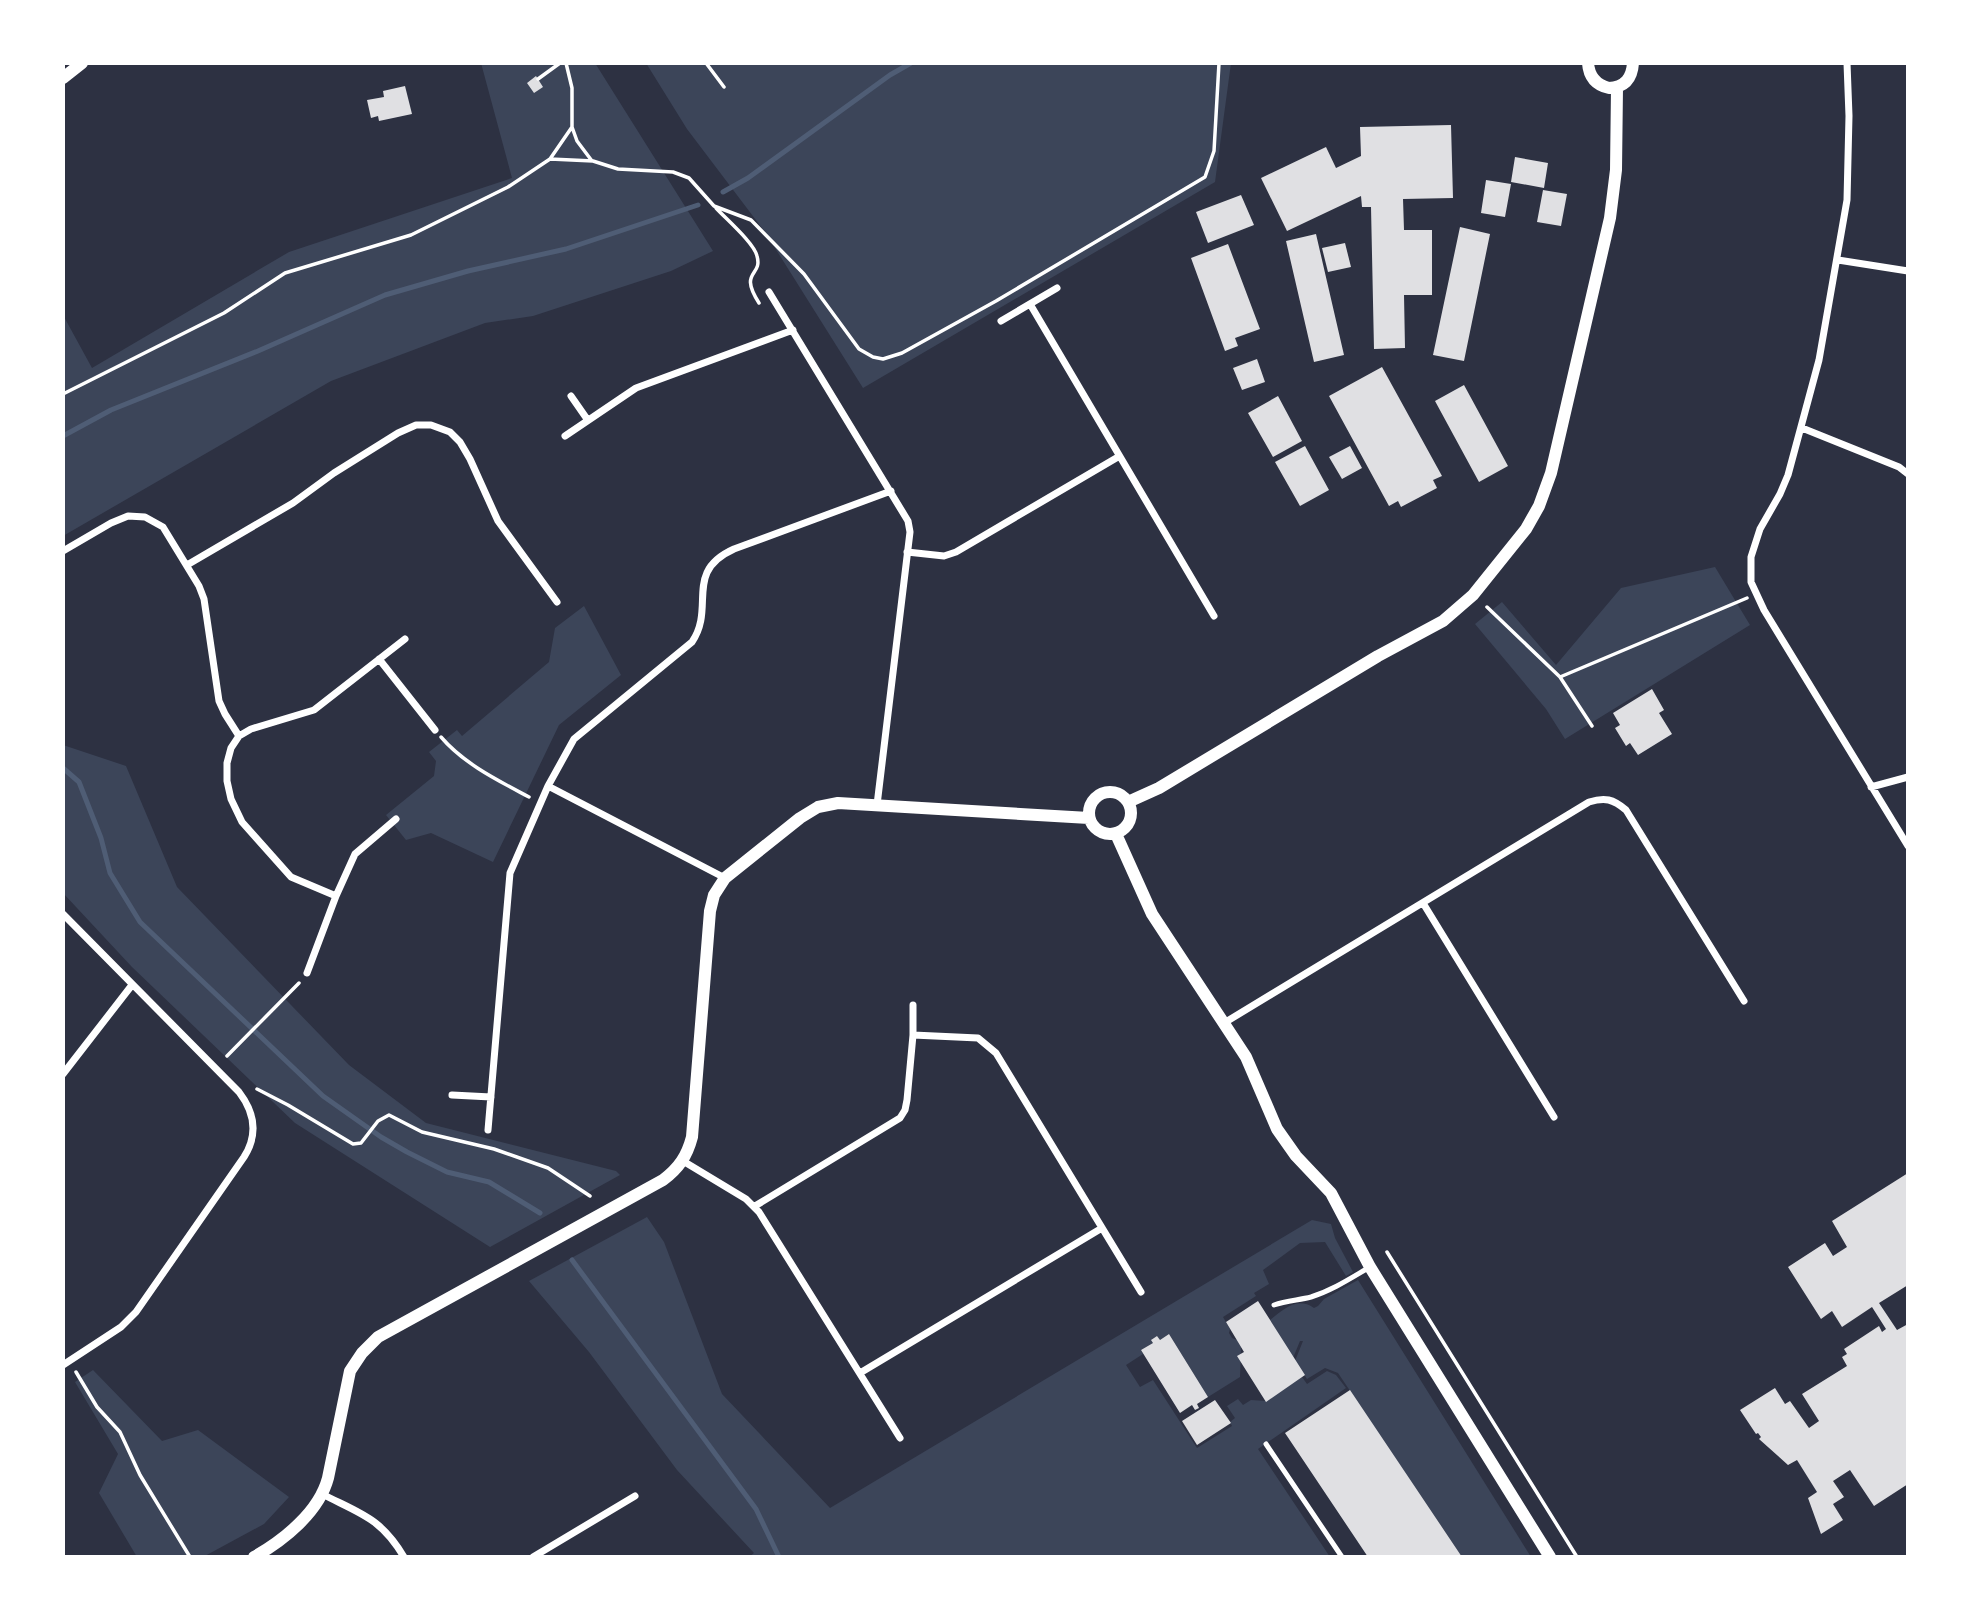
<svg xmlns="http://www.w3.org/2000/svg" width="1971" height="1620" viewBox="0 0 1971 1620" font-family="'Alegreya Sans',sans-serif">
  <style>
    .green { fill: #3c4559 }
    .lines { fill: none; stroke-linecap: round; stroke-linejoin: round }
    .stream { stroke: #4f5d75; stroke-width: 5 }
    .building { fill: #e0e0e3 }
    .path { stroke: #fff; stroke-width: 3.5 }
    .service { stroke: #fff; stroke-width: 5 }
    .minor { stroke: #fff; stroke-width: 7 }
    .tertiary { stroke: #fff; stroke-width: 12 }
  </style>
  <rect width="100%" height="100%" fill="#2d3142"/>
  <path class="green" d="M 481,63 L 595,63 L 713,251 L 671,271 L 533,316 L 485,323 L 331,381 L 63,536 L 63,315 L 92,368 L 289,252 L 512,178 Z
    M 646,63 L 1231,63 L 1215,182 L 863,388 L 765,232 L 687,129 Z
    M 1715,567 L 1750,625 L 1565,739 L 1546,709 L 1475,624 L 1502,602 L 1556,665 L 1621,588 Z
    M 584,606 L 621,675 L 559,725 L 493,862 L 431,833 L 406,840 L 386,815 L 434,776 L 436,761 L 429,752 L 457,730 L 462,736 L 549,662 L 555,628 Z
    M 63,745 L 126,766 L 177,887 L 349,1065 L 426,1123 L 616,1171 L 620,1175 L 490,1247 L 295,1123 L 132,967 L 63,893 Z
    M 647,1217 L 664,1242 L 722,1394 L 830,1508 L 1312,1220 L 1331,1224 L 1335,1238 L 1353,1272 L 1346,1276 L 1325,1242 L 1300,1243 L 1263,1270 L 1269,1284 L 1254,1293 L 1256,1296 L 1223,1317 L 1230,1329 L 1229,1333 L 1232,1338 L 1237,1340 L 1241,1347 L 1240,1377 L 1208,1397 L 1169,1334 L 1160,1340 L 1157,1336 L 1152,1339 L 1153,1343 L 1141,1350 L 1143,1354 L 1126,1365 L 1140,1387 L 1153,1380 L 1197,1448 L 1232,1426 L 1230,1422 L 1235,1418 L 1227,1406 L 1238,1399 L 1243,1405 L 1251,1400 L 1266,1401 L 1302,1377 L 1307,1384 L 1327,1371 L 1336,1375 L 1346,1388 L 1258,1449 L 1330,1557 L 749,1557 L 754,1553 L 677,1470 L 589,1352 L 529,1281 Z
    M 1358,1280 L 1531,1557 L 1462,1557 L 1338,1373 L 1325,1368 L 1307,1379 L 1295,1361 L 1303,1341 L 1300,1341 L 1293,1358 L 1270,1320 C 1284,1309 1297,1296 1314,1308 L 1318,1306 L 1324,1299 Z
    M 93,1370 L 162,1441 L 198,1430 L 289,1497 L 264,1524 L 203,1557 L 137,1557 L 99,1493 L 118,1454 L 75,1382 Z"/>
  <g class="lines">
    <path class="stream" d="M 723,192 L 748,178 L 890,75 L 911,63
      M 63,436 L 111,410 L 258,351 L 385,295 L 468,271 L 566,249 L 698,205
      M 63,768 L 79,782 L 101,838 L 110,873 L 140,922 L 323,1096 L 381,1137 L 407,1152 L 447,1172 L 489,1182 L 540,1213
      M 572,1260 L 756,1509 L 779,1557"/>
  </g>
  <path class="building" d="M 536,76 L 543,87 L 534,93 L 527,83 Z
    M 405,86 L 412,114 L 379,121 L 378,116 L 371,118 L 367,100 L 384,97 L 383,91 Z
    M 1451,125 L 1453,198 L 1403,199 L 1404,230 L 1432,230 L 1432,295 L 1404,295 L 1405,348 L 1374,349 L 1371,207 L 1362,207 L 1361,196 L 1287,231 L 1261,178 L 1326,147 L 1336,168 L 1361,156 L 1360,127 Z
    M 1515,157 L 1548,163 L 1544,188 L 1511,182 Z
    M 1486,180 L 1511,184 L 1505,217 L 1481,213 Z
    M 1543,190 L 1567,194 L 1561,226 L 1537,222 Z
    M 1241,195 L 1254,225 L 1208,243 L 1196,212 Z
    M 1460,227 L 1490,234 L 1464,361 L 1433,355 Z
    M 1316,234 L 1344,355 L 1314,362 L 1286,241 Z
    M 1345,243 L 1351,267 L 1328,272 L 1322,248 Z
    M 1228,244 L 1260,329 L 1235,338 L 1238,346 L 1225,351 L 1191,258 Z
    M 1257,359 L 1265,382 L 1242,390 L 1233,368 Z
    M 1382,367 L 1442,476 L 1433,480 L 1437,488 L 1401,507 L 1398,501 L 1389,506 L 1329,396 Z
    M 1464,385 L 1508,466 L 1479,482 L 1435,401 Z
    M 1278,396 L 1302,441 L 1273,457 L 1248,413 Z
    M 1305,446 L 1329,490 L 1300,506 L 1275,462 Z
    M 1350,446 L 1362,468 L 1342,479 L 1329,457 Z
    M 1652,689 L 1664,710 L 1659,713 L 1672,734 L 1638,755 L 1630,743 L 1626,746 L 1615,728 L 1620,725 L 1613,713 Z
    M 1908,1173 L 1908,1285 L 1879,1303 L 1897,1330 L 1908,1324 L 1908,1484 L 1874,1506 L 1850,1470 L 1833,1481 L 1844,1497 L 1833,1504 L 1843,1520 L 1821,1534 L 1808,1498 L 1817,1492 L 1797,1460 L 1788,1465 L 1759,1439 L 1761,1437 L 1758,1433 L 1756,1434 L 1740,1410 L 1775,1388 L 1785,1404 L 1790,1401 L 1809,1428 L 1819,1421 L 1802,1394 L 1847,1366 L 1842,1357 L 1847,1354 L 1844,1349 L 1879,1326 L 1882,1332 L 1886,1329 L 1872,1307 L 1842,1327 L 1832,1311 L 1821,1319 L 1788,1267 L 1825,1243 L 1833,1256 L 1847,1247 L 1832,1221 Z
    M 1258,1301 L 1305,1375 L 1266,1402 L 1237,1356 L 1244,1352 L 1226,1322 Z
    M 1169,1334 L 1208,1397 L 1197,1404 L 1199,1408 L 1195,1410 L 1192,1405 L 1180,1413 L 1141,1350 L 1153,1343 L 1151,1340 L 1157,1336 L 1160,1340 Z
    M 1350,1390 L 1462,1557 L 1368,1557 L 1285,1433 Z
    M 1215,1400 L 1231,1423 L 1197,1445 L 1182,1421 Z"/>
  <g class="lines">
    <path class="path" d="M 706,63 L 724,87
      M 538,79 L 560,63
      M 572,127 L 577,141 L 592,161
      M 550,159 L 593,161 L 618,169 L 673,172 L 689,178 L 714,206 L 751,220 L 804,274 L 859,349 L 873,357 L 883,359 L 902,353 L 996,301 L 1205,177 L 1214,151 L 1219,63
      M 716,208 C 726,219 754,243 757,256 C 763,277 738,270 759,303
      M 63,394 L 224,313 L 285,273 L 411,235 L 508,187 L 550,159 L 572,127 L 572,88 L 566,63
      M 1487,607 L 1560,677 L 1747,598
      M 1560,677 L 1592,726
      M 441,737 C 464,764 499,781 529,797
      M 227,1056 L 299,983
      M 257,1089 L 288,1105 L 353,1144 L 361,1143 L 378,1121 L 389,1115 L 422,1132 L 494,1149 L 548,1168 L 590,1196
      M 1387,1252 L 1577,1557
      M 76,1372 L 97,1407 L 120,1432 L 140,1475 L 190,1557"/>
    <path class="service" d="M 1274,1305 C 1286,1301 1299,1300 1311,1297 C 1333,1290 1351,1278 1370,1267
      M 1266,1444 L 1342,1557"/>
    <path class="minor" d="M 1847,63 L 1849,116 L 1847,200 L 1819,360 L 1788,475 L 1780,494 L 1760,529 L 1751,557 L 1751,582 L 1764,610 L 1908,846
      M 1838,260 L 1908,271
      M 769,292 L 908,521 L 910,532 L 877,805
      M 1030,304 L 1214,616
      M 1001,321 L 1057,288
      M 571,396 L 587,419
      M 1802,428 L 1899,467 L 1908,474
      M 565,436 L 636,388 L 793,330
      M 63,551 L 111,523 L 128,516 L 145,517 L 163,527 L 199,586 L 204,599 L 219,701 L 225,714 L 239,736
      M 907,552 L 944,556 L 956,552 L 1118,457
      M 187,565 L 293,503 L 334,473 L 398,433 L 416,425 L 431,425 L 450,432 L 460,442 L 470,459 L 498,521 L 557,602
      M 379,659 L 435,730
      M 548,786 L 725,878
      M 1871,787 L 1908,777
      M 336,896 L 291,877 L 242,822 L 231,799 L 227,781 L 227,763 L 231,748 L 239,736 L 251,729 L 314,710 L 405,639
      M 1423,903 L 1554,1117
      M 63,914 L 239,1092 C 255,1113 258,1135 244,1157 L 136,1312 L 121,1327 L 63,1365
      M 307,973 L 336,896 L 355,854 L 396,819
      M 1224,1023 L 1589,802 C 1605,797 1613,799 1626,810 L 1744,1001
      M 913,1035 L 978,1038 L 996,1053 L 1141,1292
      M 63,1074 L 132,985
      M 452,1095 L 491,1097
      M 488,1130 L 510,873 L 548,786 L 574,739 L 692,642 C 716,607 683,572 734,549 L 891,491
      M 683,1161 L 746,1199 L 759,1212 L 900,1438
      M 755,1206 L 900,1118 L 905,1110 L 907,1100 L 913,1035 L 913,1005
      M 860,1373 L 1102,1228
      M 322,1494 C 361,1514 381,1518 404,1557
      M 533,1557 L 635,1496"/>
    <path class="tertiary" d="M 1588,63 C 1589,77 1596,85 1609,88 C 1625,87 1632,78 1633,63
      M 63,78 L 82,63
      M1089 813a21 21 0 1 1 42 0a21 21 0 1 1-42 0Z
      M 1128,802 L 1159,788 L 1378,656 L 1443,621 L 1473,595 L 1526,529 L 1539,506 L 1551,473 L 1610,218 L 1616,170 L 1617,88
      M 1116,834 L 1152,914 L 1246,1057 L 1277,1129 L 1296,1156 L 1331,1193 L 1370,1267 L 1550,1557
      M 254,1557 C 284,1540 319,1512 328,1478 L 350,1371 L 362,1353 L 378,1337 L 663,1180 C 679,1168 687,1156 692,1137 L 710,911 L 714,895 L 725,878 L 800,818 L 818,807 L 838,803 L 1089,818"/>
  </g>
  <rect width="1971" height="1620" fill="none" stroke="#ffffff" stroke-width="130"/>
</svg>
